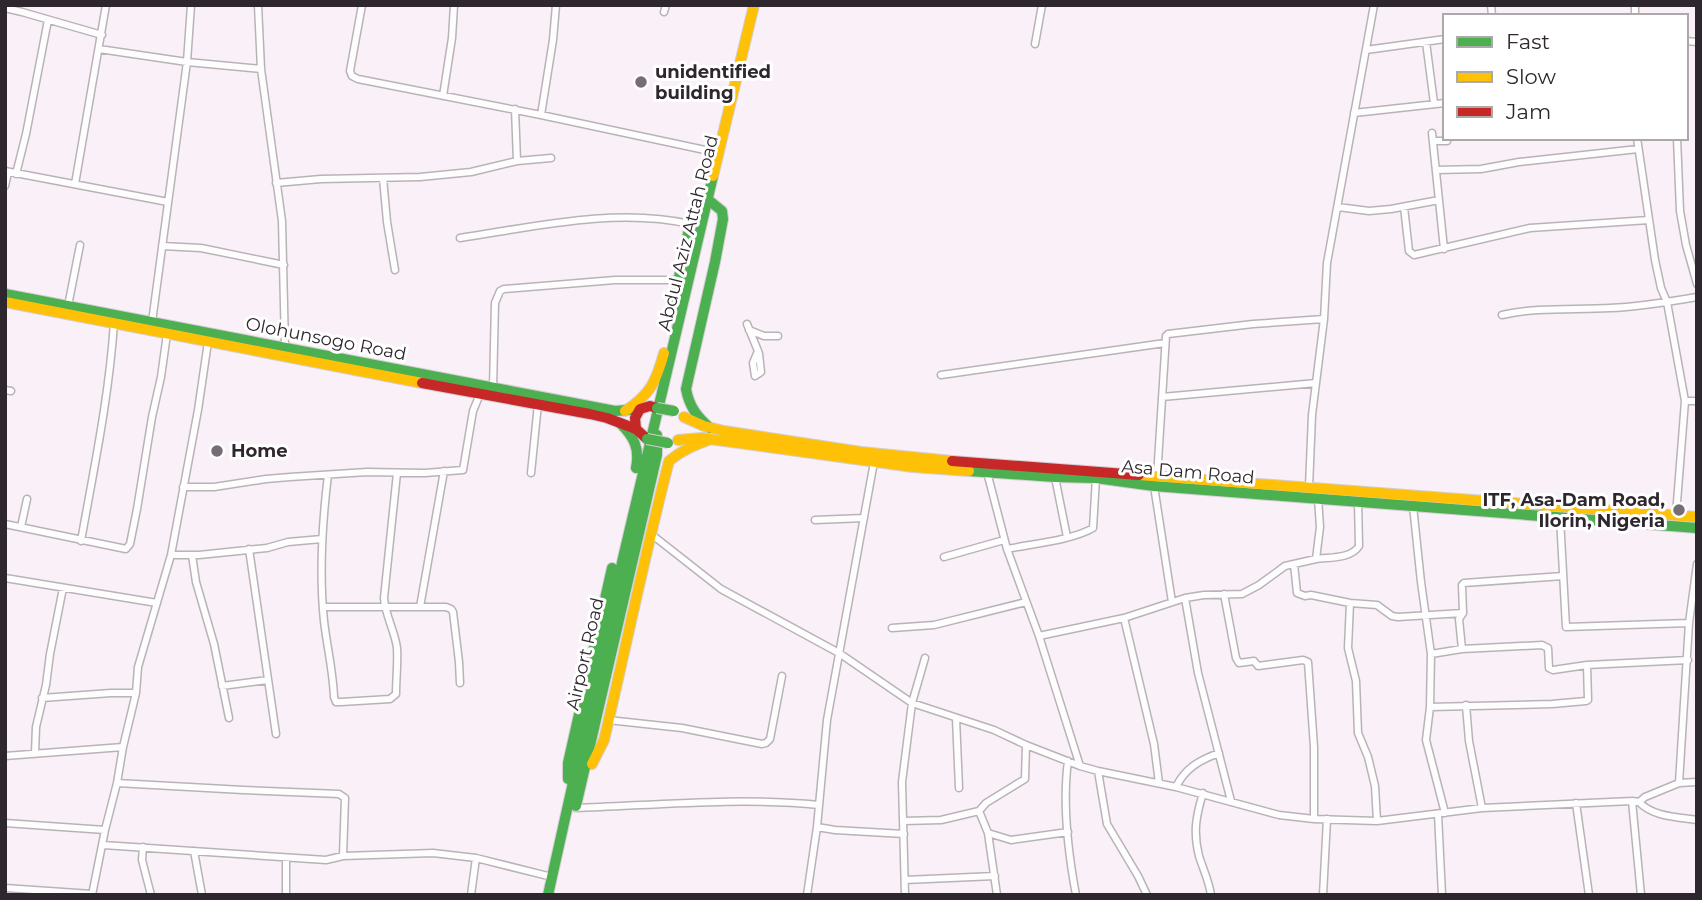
<svg xmlns="http://www.w3.org/2000/svg" width="1702" height="900" viewBox="0 0 1702 900" font-family="Montserrat,sans-serif">
  <style>
    .lines { fill: none; stroke-linecap: round; stroke-linejoin: round }
    .street-casing { stroke: #bab2b9; stroke-width: 9 }
    .fast-casing { stroke: #d3ced3; stroke-width: 12 }
    .slow-casing { stroke: #d3ced3; stroke-width: 12 }
    .jam-casing { stroke: #d3ced3; stroke-width: 12 }
    .street { stroke: #fefdfe; stroke-width: 6 }
    .fast { stroke: #4caf50; stroke-width: 10 }
    .slow { stroke: #ffc107; stroke-width: 10 }
    .jam { stroke: #c62828; stroke-width: 10 }
    .fast-bridge-casing { stroke: #d3ced3; stroke-width: 12; stroke-linecap: butt }
    .fast-bridge { stroke: #4caf50; stroke-width: 10 }
    .poi-dot { fill: #766d75; stroke: #fff; stroke-width: 2.5 }
    .labels { text-anchor: middle; stroke-width: 6; stroke-linejoin: round; paint-order: stroke }
    .poi-label { font-size: 18px; font-weight: bold; fill: #2f272e; stroke: #fff; text-anchor: start }
    .street-label { font-size: 18px; fill: #2f272e; stroke: #fff }
  </style>
  <rect width="100%" height="100%" fill="#f9f0f8"/>
  <g class="lines">
    <g class="street-casing">
      <path id="street" d="M 258,5 L 261,69 L 282,221 L 285,347
        M 362,5 L 350,71 L 352,76 L 358,79 L 541,115 L 719,153
        M 1491,5 L 1492,16
        M 5,8 L 22,12 L 102,35
        M 664,12 L 666,5
        M 1635,16 L 1635,5
        M 1686,41 L 1697,42
        M 1426,42 L 1434,103
        M 1035,44 L 1042,5
        M 99,49 L 187,62 L 261,69
        M 1366,50 L 1445,39
        M 443,96 L 452,38 L 454,5
        M 515,109 L 517,161
        M 1354,113 L 1445,103
        M 541,115 L 553,40 L 556,5
        M 1432,133 L 1444,249
        M 1637,138 L 1655,260 L 1661,288 L 1667,302 L 1685,401 L 1676,515
        M 1677,138 L 1680,211 L 1686,245 L 1697,284
        M 1433,141 L 1447,141
        M 1436,170 L 1481,169 L 1519,162 L 1638,149
        M 5,171 L 168,202
        M 16,174 L 26,134 L 48,20
        M 383,178 L 387,222 L 395,270
        M 276,183 L 321,179 L 420,177 L 471,172 L 517,161 L 551,158
        M 75,184 L 106,5
        M 5,186 L 8,172
        M 1338,207 L 1369,211 L 1391,209 L 1439,200
        M 1404,207 L 1409,251 L 1414,255 L 1530,228 L 1649,220
        M 460,238 C 533,227 616,207 690,224
        M 162,246 L 201,248 L 284,265
        M 68,306 L 80,245
        M 1502,315 C 1537,307 1574,310 1610,308 C 1639,307 1668,302 1697,297
        M 152,322 L 187,62 L 191,5
        M 747,324 L 758,351 L 759,354 L 761,372 L 755,376 L 753,363 L 758,351
        M 749,330 L 764,336 L 778,336
        M 941,375 L 1165,343
        M 493,388 L 495,303 L 500,291 L 504,289 L 615,280 L 679,280
        M 5,390 L 11,391
        M 1162,397 L 1316,383
        M 1685,401 L 1697,401
        M 987,472 L 1007,549 L 1039,636 L 1080,766
        M 531,473 L 538,404
        M 328,475 C 322,524 319,573 324,621 C 327,647 333,671 334,697 L 336,702 L 341,702 L 390,699 L 396,694 C 396,679 398,663 397,648 C 395,631 385,615 384,598 L 397,473
        M 1055,477 L 1067,537
        M 1157,477 L 1166,336 L 1168,334 L 1253,324 L 1324,319
        M 1154,486 L 1172,602
        M 183,487 L 214,487 L 266,479 L 290,477 L 367,472 L 425,473 L 463,470 L 473,411 L 480,394
        M 1309,487 L 1312,415 L 1324,319 L 1327,263 L 1374,5
        M 1413,506 L 1421,582 L 1431,654 L 1430,707 L 1426,740 L 1445,813
        M 1560,518 L 1566,627 L 1689,623
        M 815,520 L 864,518
        M 5,524 L 126,549 L 130,544 L 137,509 L 152,417 L 161,377 L 167,334
        M 21,527 L 27,499
        M 651,534 L 721,589 L 839,653 L 912,703 L 994,730 L 1026,745 L 1080,766 L 1098,771 L 1176,787 L 1279,815 L 1314,819 L 1377,821 L 1482,808 L 1632,801 L 1639,802 C 1653,817 1678,817 1697,820
        M 81,541 C 94,468 109,397 114,323
        M 249,549 L 276,734
        M 1007,549 C 1031,544 1073,540 1093,528 L 1096,478
        M 171,555 L 199,555 L 267,548 L 288,542 L 322,539
        M 192,555 L 196,582 L 214,644 L 229,718
        M 944,557 L 1004,540
        M 1316,559 C 1330,557 1351,559 1359,546 L 1358,501
        M 1294,564 L 1297,593 L 1305,596 L 1311,595 L 1350,603 L 1377,605 L 1392,616 L 1398,617 L 1463,613
        M 5,578 L 157,603
        M 1224,594 L 1236,658 L 1239,663 L 1254,661 L 1258,666 L 1303,660 L 1308,662 L 1314,747 L 1314,819
        M 1185,598 L 1198,673 L 1231,801
        M 1350,603 L 1348,648 L 1356,681 L 1358,733 L 1368,757 L 1375,786 L 1377,821
        M 324,607 L 446,607 L 451,609 L 453,612 L 459,662 L 460,683
        M 420,607 L 444,471
        M 1124,618 L 1154,744 L 1159,783
        M 892,628 L 934,625 L 1026,602
        M 1039,636 L 1124,618 L 1185,598 L 1204,595 L 1242,594 L 1259,585 L 1285,566 L 1316,559 L 1320,527 L 1318,498
        M 1462,649 L 1459,619 L 1463,613 L 1462,585 L 1464,583 L 1563,576
        M 1431,654 L 1462,649 L 1542,645 L 1548,648 L 1549,668 L 1553,670 L 1587,665 L 1688,660
        M 222,686 L 268,680
        M 42,698 L 111,693 L 136,693
        M 1466,705 L 1469,741 L 1482,808
        M 1430,707 L 1552,704 L 1586,701 L 1588,700 L 1587,665
        M 956,718 L 959,788
        M 608,720 L 682,728 L 762,744 L 766,743 L 770,739 L 782,676
        M 35,753 L 36,727 L 46,685 L 50,654 L 63,588
        M 5,756 L 123,747
        M 1068,761 C 1062,805 1068,852 1076,895
        M 1098,771 L 1107,824 L 1138,876 L 1147,895
        M 117,783 L 243,790 L 339,794 L 345,798 L 343,856
        M 1679,783 L 1697,782
        M 1176,787 C 1185,768 1200,760 1219,753
        M 1203,793 C 1196,816 1193,832 1199,856 C 1203,869 1209,881 1211,895
        M 1632,801 L 1641,895
        M 1639,802 L 1645,797 L 1679,783 L 1689,623 L 1697,564
        M 1576,803 L 1589,895
        M 576,808 C 657,805 739,797 819,805
        M 979,811 L 986,803 L 1025,779 L 1026,745
        M 1438,814 L 1442,895
        M 904,821 L 941,820 L 979,811 L 988,833 L 997,895
        M 5,823 L 105,830
        M 817,827 L 835,830 L 904,834
        M 988,833 L 1011,840 L 1068,832
        M 103,845 L 326,860 L 343,856 L 433,853 L 476,858 L 552,877
        M 143,847 L 142,860 L 151,895
        M 194,851 L 202,895
        M 286,858 L 286,895
        M 905,880 L 995,876
        M 5,888 L 92,894
        M 92,895 L 105,830 L 117,783 L 123,747 L 136,693 L 138,667 L 171,555 L 198,410 L 208,342
        M 471,895 L 476,858
        M 807,895 L 817,827 L 827,720 L 874,462
        M 905,895 L 902,782 L 912,703 L 925,658
        M 1323,895 L 1327,819"/>
    </g>
    <g class="fast-casing">
      <path id="fast" d="M 5,294 L 615,411 L 640,409
        M 674,301 L 690,224 L 703,202
        M 620,423 C 634,437 640,448 636,468
        M 710,428 C 697,417 689,406 686,389 L 715,262 L 723,219 L 722,211 L 711,202
        M 969,471 L 1055,477 L 1096,478 L 1154,486 L 1697,528
        M 568,779 L 568,763 L 612,568
        M 576,806 L 657,455 L 657,435
        M 548,895 L 623,558 L 713,176"/>
    </g>
    <g class="slow-casing">
      <path id="slow" d="M 713,176 L 754,5
        M 5,302 L 422,383
        M 625,411 C 650,395 656,382 664,353
        M 684,417 L 704,426 L 724,431 L 861,452 L 952,461
        M 678,440 L 702,438 L 913,467 L 969,471
        M 1139,475 L 1697,517
        M 592,764 L 604,740 C 626,647 645,553 669,461 C 682,450 695,445 711,439"/>
    </g>
    <g class="jam-casing">
      <path id="jam" d="M 422,383 L 590,414 L 607,418 L 636,429
        M 647,439 L 636,429 L 635,418 L 640,409 L 650,406 L 657,408
        M 952,461 L 1139,475"/>
    </g>
    <use href="#street" class="street"/>
    <use href="#fast" class="fast"/>
    <use href="#slow" class="slow"/>
    <use href="#jam" class="jam"/>
    <g class="fast-bridge-casing">
      <path id="fast-bridge" d="M 657,408 L 674,411
        M 647,439 L 668,443"/>
    </g>
    <use href="#fast-bridge" class="fast-bridge"/>
  </g>
  <g class="poi-dot">
    <circle cx="641" cy="82" r="7"/>
    <circle cx="217" cy="451" r="7"/>
    <circle cx="1679" cy="510" r="7"/>
  </g>
  <g class="labels">
    <g class="poi-label">
      <text x="655" y="78">unidentified<tspan x="655" dy="21">building</tspan></text>
      <text x="231" y="457">Home</text>
      <text x="1665" y="506" text-anchor="end">ITF, Asa-Dam Road,<tspan x="1665" dy="21">Ilorin, Nigeria</tspan></text>
    </g>
    <g class="street-label">
      <text transform="translate(688 233) rotate(-76)" y="6">Abdul Aziz Attah Road</text>
      <text transform="translate(326 339) rotate(11)" y="6">Olohunsogo Road</text>
      <text transform="translate(1188 472) rotate(5)" y="6">Asa Dam Road</text>
      <text transform="translate(585 654) rotate(-77)" y="6">Airport Road</text>
    </g>
  </g>
  <rect width="1702" height="900" fill="none" stroke="#2f272e" stroke-width="14"/>
  <rect x="1443" y="14" width="245" height="126" fill="#ffffff" stroke="#aca9ab" stroke-width="2"/>
  <rect x="1457" y="37" width="35" height="10" fill="#4caf50" stroke="#aca9ab" stroke-width="2"/>
  <text x="1506" y="49" font-size="21" fill="#2f272e">Fast</text>
  <rect x="1457" y="72" width="35" height="10" fill="#ffc107" stroke="#aca9ab" stroke-width="2"/>
  <text x="1506" y="84" font-size="21" fill="#2f272e">Slow</text>
  <rect x="1457" y="107" width="35" height="10" fill="#c62828" stroke="#aca9ab" stroke-width="2"/>
  <text x="1506" y="119" font-size="21" fill="#2f272e">Jam</text>
</svg>
